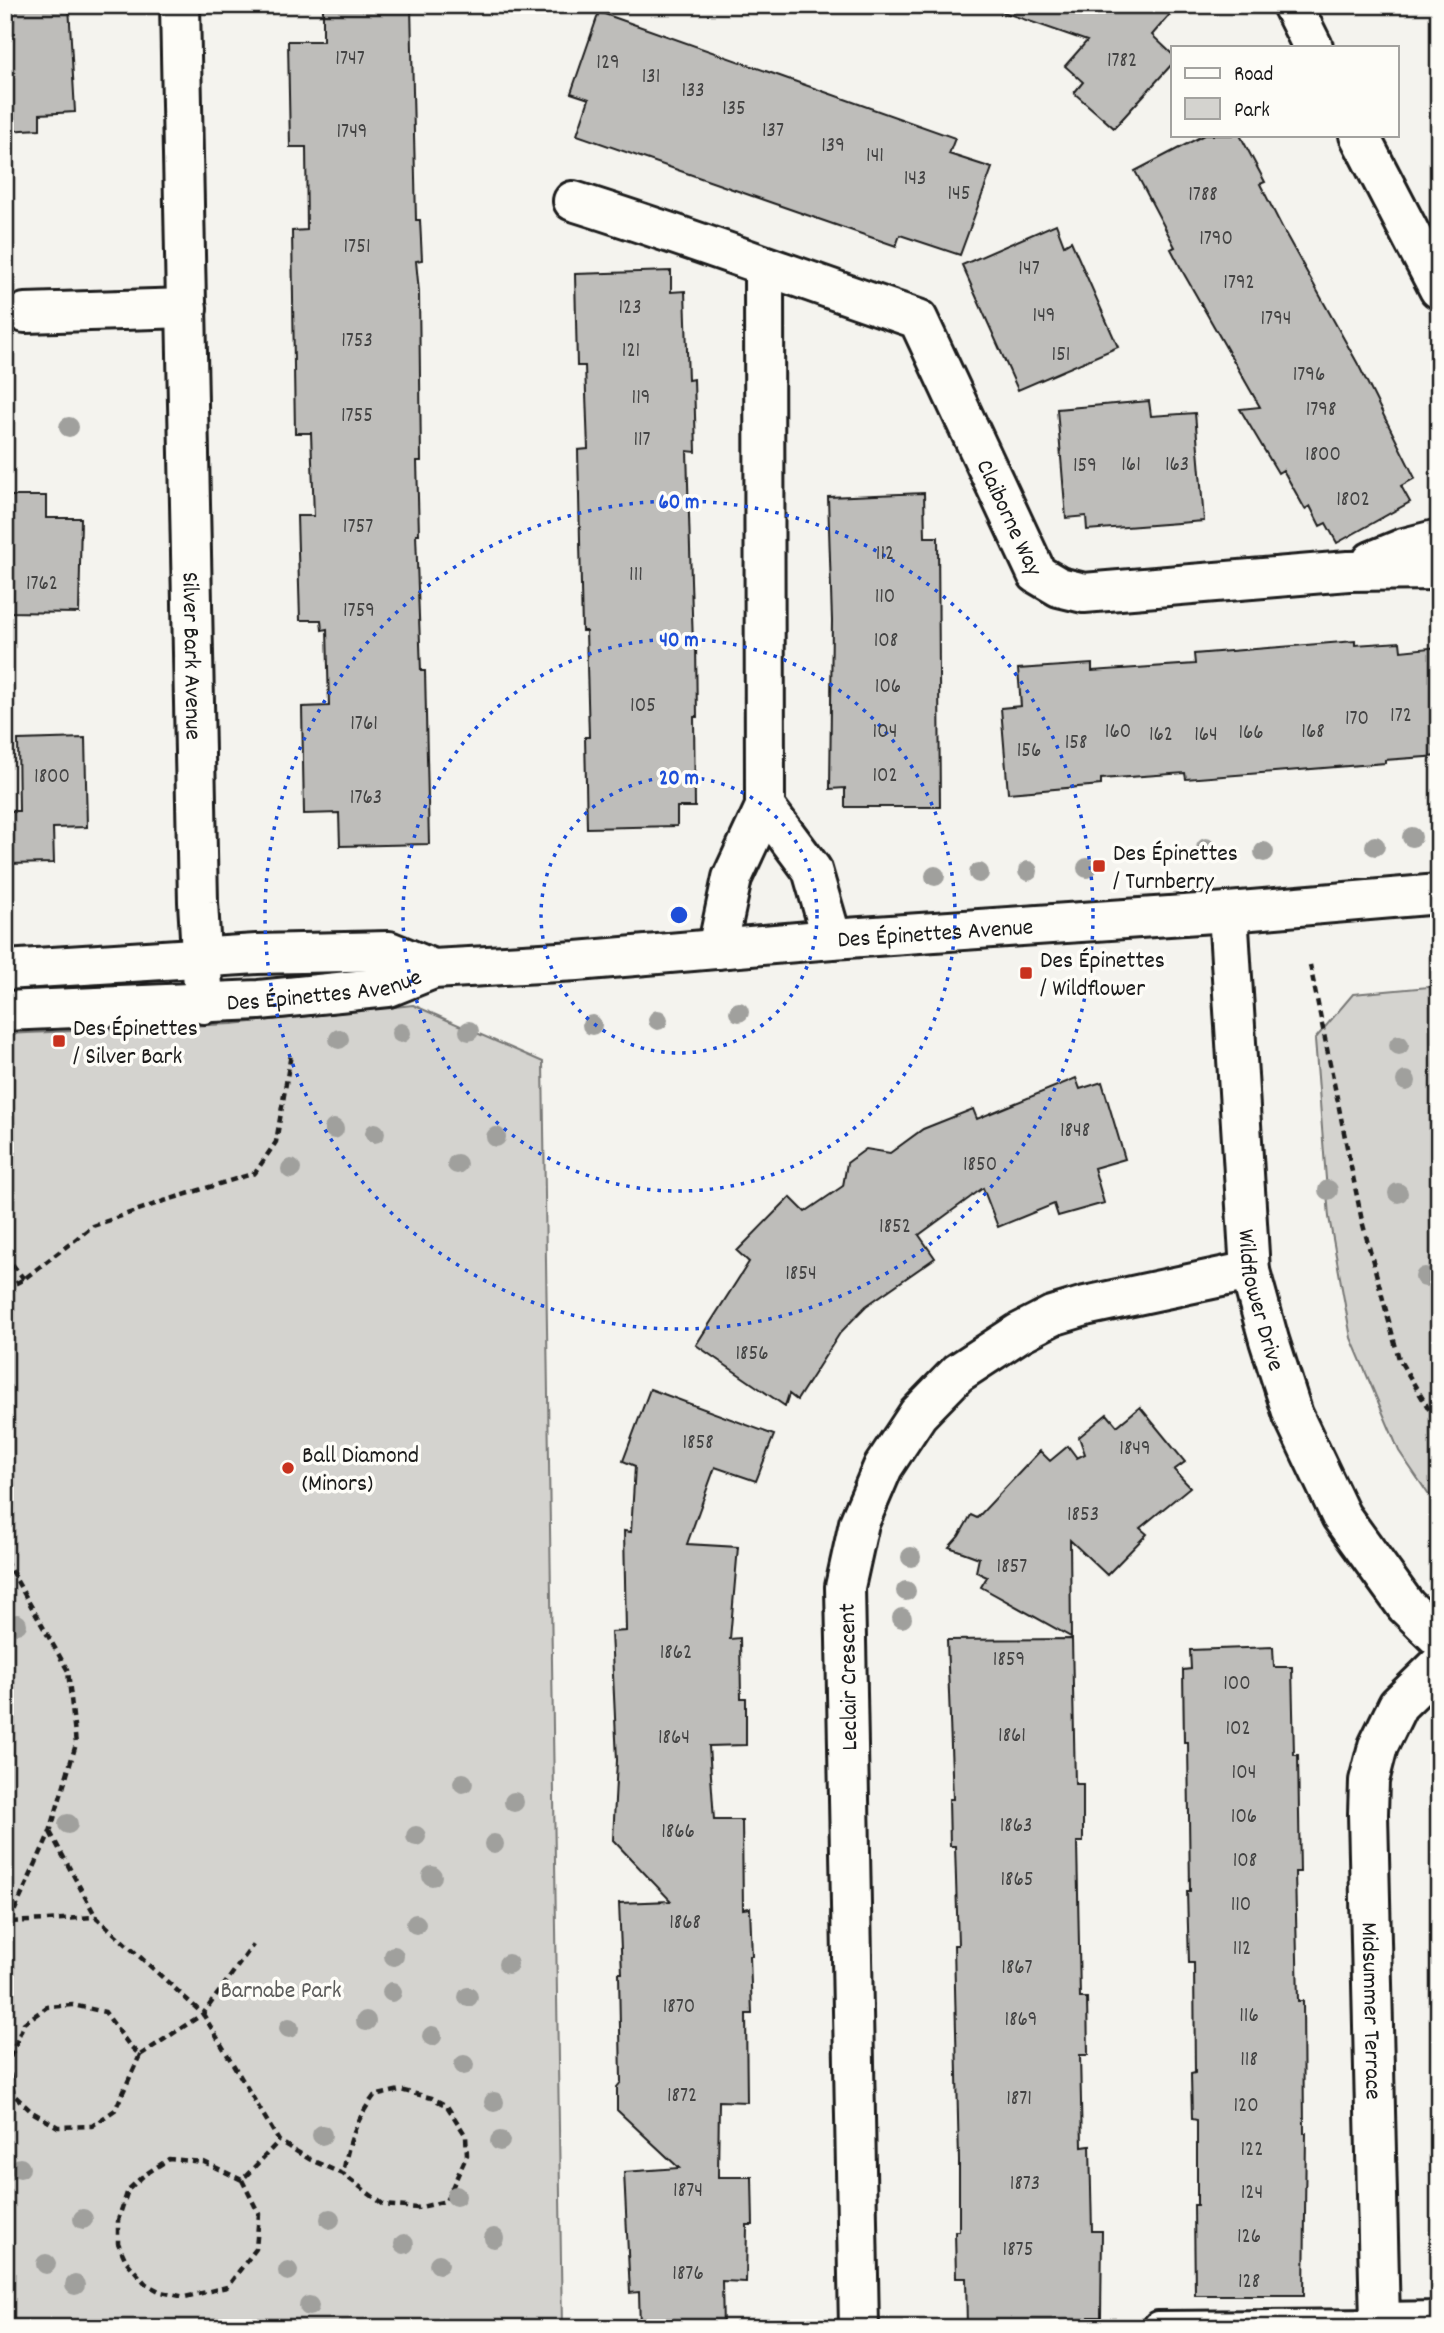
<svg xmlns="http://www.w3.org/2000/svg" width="1444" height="2333" viewBox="0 0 1444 2333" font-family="Dekko,sans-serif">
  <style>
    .green { fill: #d4d3cf; stroke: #787876; stroke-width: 2 }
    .building { fill: #bebdba; stroke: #1c1c1c; stroke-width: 2 }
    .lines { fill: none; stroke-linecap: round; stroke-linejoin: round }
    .lane-casing { stroke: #1c1c1c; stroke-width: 30 }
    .street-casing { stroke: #1c1c1c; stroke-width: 44 }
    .secondary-casing { stroke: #1c1c1c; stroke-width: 44 }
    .path { stroke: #1c1c1c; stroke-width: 4.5; stroke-dasharray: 7 5; stroke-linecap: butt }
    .lane { stroke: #fdfcf7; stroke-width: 24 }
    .street { stroke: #fdfcf7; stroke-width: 38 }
    .secondary { stroke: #fdfcf7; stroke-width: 38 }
    .tree { fill: #a0a09d }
    .ring { fill: none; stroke: #1d4ed8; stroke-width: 3.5; stroke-dasharray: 3.5 7 }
    .poi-dot { fill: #c8321e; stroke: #fdfcf7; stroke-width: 2.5 }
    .labels { text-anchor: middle; stroke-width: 7; stroke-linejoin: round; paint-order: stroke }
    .number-label { font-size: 21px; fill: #444 }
    .street-label { font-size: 24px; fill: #1c1c1c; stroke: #fdfcf7 }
    .poi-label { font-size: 24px; fill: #1c1c1c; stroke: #fdfcf7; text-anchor: start }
    .park-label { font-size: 24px; fill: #5c5c5b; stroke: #fdfcf7 }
    .centre { fill: #1d4ed8; stroke: #fdfcf7; stroke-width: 3.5 }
    .ring-label { font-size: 21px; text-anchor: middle; font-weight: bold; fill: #1d4ed8; stroke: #fdfcf7; stroke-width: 7; stroke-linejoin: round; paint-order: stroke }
  </style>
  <rect width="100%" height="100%" fill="#f4f3ee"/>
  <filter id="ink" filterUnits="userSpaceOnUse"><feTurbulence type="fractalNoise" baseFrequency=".0143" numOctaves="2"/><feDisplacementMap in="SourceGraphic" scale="14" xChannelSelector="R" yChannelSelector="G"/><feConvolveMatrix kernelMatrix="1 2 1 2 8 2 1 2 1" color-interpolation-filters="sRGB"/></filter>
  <g filter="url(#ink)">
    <path class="green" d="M 1439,986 L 1439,1510 L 1399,1451 L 1351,1338 L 1329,1217 L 1315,1039 L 1353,994 Z
      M 413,1005 L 543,1062 L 562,2328 L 5,2328 L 5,1034 L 232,1024 Z"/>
    <path class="building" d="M 69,5 L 75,112 L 40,114 L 40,129 L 5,131 L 5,8 Z
      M 1001,5 L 1178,5 L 1152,35 L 1173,55 L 1173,63 L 1114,128 L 1074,93 L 1083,82 L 1065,66 L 1087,41 L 1000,11 Z
      M 411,6 L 416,220 L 420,220 L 422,260 L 416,261 L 419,292 L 421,461 L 417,461 L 419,534 L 416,534 L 421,671 L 425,671 L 429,844 L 340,846 L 339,813 L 304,814 L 302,707 L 329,706 L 327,629 L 322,630 L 321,620 L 300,620 L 297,516 L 314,516 L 311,433 L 295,433 L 292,231 L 307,230 L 306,147 L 290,147 L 288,41 L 323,41 L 323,8 Z
      M 599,12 L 955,138 L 949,154 L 992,168 L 960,255 L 900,235 L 896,246 L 577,135 L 589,99 L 571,93 Z
      M 1204,135 L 1240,135 L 1265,182 L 1260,184 L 1284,231 L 1359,366 L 1415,478 L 1401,486 L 1410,502 L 1337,543 L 1326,523 L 1320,526 L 1310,506 L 1305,509 L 1283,470 L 1278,473 L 1240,409 L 1260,407 L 1184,274 L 1171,249 L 1175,247 L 1135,171 Z
      M 1056,224 L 1064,245 L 1071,241 L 1118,347 L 1018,390 L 962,265 Z
      M 671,271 L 671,292 L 685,291 L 688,380 L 694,379 L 696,452 L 687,451 L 693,645 L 696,645 L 697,717 L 694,717 L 695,807 L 677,807 L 677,826 L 587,828 L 585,737 L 589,737 L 587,665 L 586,631 L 582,631 L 578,450 L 588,449 L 585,366 L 577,366 L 575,274 Z
      M 1149,401 L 1151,416 L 1195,413 L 1204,521 L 1087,530 L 1086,516 L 1066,518 L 1057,409 Z
      M 924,493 L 925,537 L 938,537 L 940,807 L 845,807 L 845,788 L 830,789 L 832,621 L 828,497 Z
      M 5,496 L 46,496 L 46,518 L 81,518 L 79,613 L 5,612 Z
      M 1355,641 L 1355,645 L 1400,642 L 1401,651 L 1439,647 L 1439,756 L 1385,760 L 1385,763 L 1186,779 L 1185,773 L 1101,779 L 1101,785 L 1008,793 L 1001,708 L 1021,706 L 1018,669 L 1092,664 L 1092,671 L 1195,664 L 1194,654 Z
      M 85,738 L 87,827 L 53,828 L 54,863 L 7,864 L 6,811 L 19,811 L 18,740 Z
      M 1076,1078 L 1080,1089 L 1102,1082 L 1125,1159 L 1094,1168 L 1104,1203 L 1058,1216 L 1054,1204 L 998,1227 L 983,1188 L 919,1235 L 935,1258 L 866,1306 L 840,1333 L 797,1400 L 789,1394 L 785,1406 L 696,1345 L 749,1262 L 737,1251 L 790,1197 L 805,1212 L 843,1186 L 847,1163 L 866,1149 L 890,1153 L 923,1129 L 973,1109 L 977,1119 Z
      M 650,1389 L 774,1435 L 756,1481 L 715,1467 L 687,1544 L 738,1547 L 730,1639 L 740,1638 L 741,1698 L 746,1698 L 746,1745 L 709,1746 L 714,1820 L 742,1820 L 743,1909 L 750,1908 L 752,1956 L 750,1956 L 752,2014 L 746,2014 L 747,2102 L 719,2101 L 718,2177 L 752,2177 L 753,2225 L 747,2225 L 746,2282 L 722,2281 L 723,2328 L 640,2328 L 639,2292 L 630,2293 L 624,2172 L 679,2168 L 617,2110 L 617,2087 L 621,2082 L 619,1973 L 622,1973 L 619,1903 L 671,1901 L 613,1840 L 617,1760 L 611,1632 L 626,1631 L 624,1531 L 631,1532 L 635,1466 L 623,1461 Z
      M 1140,1407 L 1185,1462 L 1174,1470 L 1190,1487 L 1140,1528 L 1147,1534 L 1107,1575 L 1070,1540 L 1071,1637 L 981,1587 L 987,1577 L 976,1572 L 979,1558 L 949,1547 L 959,1536 L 971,1515 L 977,1518 L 1040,1451 L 1050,1461 L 1068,1446 L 1077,1458 L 1085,1454 L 1079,1437 L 1107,1414 L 1117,1426 Z
      M 1072,1639 L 1075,1784 L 1083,1784 L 1083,1842 L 1077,1842 L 1080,1998 L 1087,1998 L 1088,2055 L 1080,2055 L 1082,2147 L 1090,2146 L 1092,2231 L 1102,2231 L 1101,2317 L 1089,2317 L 1089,2328 L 967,2328 L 966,2278 L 956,2278 L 955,2231 L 959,2231 L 959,2161 L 954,1945 L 958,1945 L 955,1846 L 950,1846 L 949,1799 L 953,1799 L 947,1640 Z
      M 1273,1647 L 1274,1667 L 1292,1667 L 1294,1755 L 1298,1755 L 1300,1872 L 1295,1872 L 1298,2001 L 1303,2001 L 1304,2133 L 1306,2133 L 1304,2295 L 1195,2295 L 1194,2205 L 1197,2205 L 1197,2120 L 1192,2119 L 1191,2074 L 1195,2073 L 1194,1963 L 1189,1963 L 1187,1891 L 1190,1891 L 1188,1742 L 1184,1742 L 1183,1670 L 1191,1669 L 1190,1650 Z"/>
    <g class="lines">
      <g class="lane-casing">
        <path id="lane" d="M 1157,2324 L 1380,2322"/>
      </g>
      <g class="street-casing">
        <g id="street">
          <path id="s1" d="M 180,5 L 198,902 L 204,1004"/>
          <path d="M 1292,5 L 1313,47"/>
          <path d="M 1359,135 L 1439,289"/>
          <path id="s2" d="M 573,201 C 689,237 803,280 918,319 L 1037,574 L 1059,587 L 1084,593 L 1348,571 L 1439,570"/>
          <path d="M 25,313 L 187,308"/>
          <path d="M 1372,561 L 1404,548 L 1439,539"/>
          <path d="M 765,807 L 812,870 L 832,939"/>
          <path id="s3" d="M 1228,912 L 1250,1271 L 1269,1340 L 1293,1415 L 1341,1516 L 1406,1606 L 1439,1638"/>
          <path d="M 717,949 L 732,878 L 765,807 L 764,267"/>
          <path id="s4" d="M 1439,1665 L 1398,1705 L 1378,1746 L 1369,1781 L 1368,1814 L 1380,2322 L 1439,2321"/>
          <path d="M 859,2328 L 845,1587 L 859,1523 L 883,1467 L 918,1414 L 958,1373 L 1019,1333 L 1052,1316 L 1085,1306 L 1250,1271"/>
        </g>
      </g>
      <g class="secondary-casing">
        <g id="secondary">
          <path d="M 5,970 L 257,954 L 389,951 L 433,969"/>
          <path id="s5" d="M 5,1011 L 259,1000 L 388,987 L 433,969 L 577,961 L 832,939 L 1228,912 L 1439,894"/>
        </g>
      </g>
      <path class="path" d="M 1310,965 L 1362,1221 L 1399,1359 L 1439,1426
        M 5,1255 L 24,1279
        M 5,1289 L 24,1279 L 93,1226 L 164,1201 L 255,1173 L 276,1142 L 291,1054
        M 5,1560 L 68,1671 L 76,1744 L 50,1832 L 5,1932
        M 50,1832 L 96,1917
        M 11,1922 L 96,1917 L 203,2014 L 279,2141 L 311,2160 L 343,2174 C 348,2144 356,2120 374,2096 L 400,2090 L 432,2098 L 447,2106 L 466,2136 L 467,2155 L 446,2201 L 417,2208 L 384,2205 L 343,2174
        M 140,2055 L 115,2110 L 92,2126 L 58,2127 L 32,2112 L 14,2095 L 8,2063 L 24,2023 L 47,2007 L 73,2005 L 105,2012 L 129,2045 L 140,2055 L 203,2014 L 253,1945
        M 242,2180 L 259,2214 L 256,2249 L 227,2287 L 185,2297 L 161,2292 L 146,2284 L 126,2261 L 118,2243 L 118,2220 L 128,2190 L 143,2176 L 169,2159 L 204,2162 L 242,2180 L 279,2141"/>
      <use href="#lane" class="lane"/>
      <use href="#street" class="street"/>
      <use href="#secondary" class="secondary"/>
    </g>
    <g class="tree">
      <circle cx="69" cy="427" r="10"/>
      <circle cx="1412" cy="837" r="10"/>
      <circle cx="1375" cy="846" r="10"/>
      <circle cx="1206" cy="848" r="10"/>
      <circle cx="1264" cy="852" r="10"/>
      <circle cx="1087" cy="868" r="10"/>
      <circle cx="1028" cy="871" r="10"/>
      <circle cx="979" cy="873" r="10"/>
      <circle cx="935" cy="876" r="10"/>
      <circle cx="739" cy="1012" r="10"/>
      <circle cx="658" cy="1020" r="10"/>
      <circle cx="592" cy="1025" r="10"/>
      <circle cx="469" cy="1031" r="10"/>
      <circle cx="401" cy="1033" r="10"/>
      <circle cx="339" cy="1039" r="10"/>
      <circle cx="1399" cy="1045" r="10"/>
      <circle cx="1406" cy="1081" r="10"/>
      <circle cx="334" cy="1129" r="10"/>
      <circle cx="375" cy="1133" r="10"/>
      <circle cx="496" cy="1137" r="10"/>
      <circle cx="457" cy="1164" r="10"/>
      <circle cx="291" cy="1169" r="10"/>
      <circle cx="1328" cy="1190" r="10"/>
      <circle cx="1398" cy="1193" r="10"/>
      <circle cx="1425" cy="1277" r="10"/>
      <circle cx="911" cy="1557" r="10"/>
      <circle cx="906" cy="1591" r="10"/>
      <circle cx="902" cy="1618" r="10"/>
      <circle cx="17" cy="1624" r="10"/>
      <circle cx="463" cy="1783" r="10"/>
      <circle cx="514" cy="1802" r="10"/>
      <circle cx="68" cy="1824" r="10"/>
      <circle cx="416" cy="1836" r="10"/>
      <circle cx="494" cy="1844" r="10"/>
      <circle cx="432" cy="1876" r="10"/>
      <circle cx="416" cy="1924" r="10"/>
      <circle cx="394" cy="1956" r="10"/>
      <circle cx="508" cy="1964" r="10"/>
      <circle cx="392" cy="1992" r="10"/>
      <circle cx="468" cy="1997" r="10"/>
      <circle cx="366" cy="2021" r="10"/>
      <circle cx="289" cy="2028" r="10"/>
      <circle cx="432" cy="2036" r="10"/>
      <circle cx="464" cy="2065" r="10"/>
      <circle cx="494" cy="2102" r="10"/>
      <circle cx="322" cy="2135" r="10"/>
      <circle cx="500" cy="2141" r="10"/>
      <circle cx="20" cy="2168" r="10"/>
      <circle cx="456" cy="2196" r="10"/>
      <circle cx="83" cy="2219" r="10"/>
      <circle cx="330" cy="2219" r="10"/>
      <circle cx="494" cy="2238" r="10"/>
      <circle cx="404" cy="2244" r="10"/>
      <circle cx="46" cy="2264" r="10"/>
      <circle cx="439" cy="2264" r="10"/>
      <circle cx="288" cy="2271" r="10"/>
      <circle cx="75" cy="2285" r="10"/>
      <circle cx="309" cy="2306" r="10"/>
    </g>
  </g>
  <g class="ring">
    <circle cx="679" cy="915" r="138"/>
    <circle cx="679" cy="915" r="276"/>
    <circle cx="679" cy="915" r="414"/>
  </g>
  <g class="poi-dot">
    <rect x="1092" y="859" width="14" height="14" rx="3.5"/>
    <rect x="1019" y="966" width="14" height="14" rx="3.5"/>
    <rect x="52" y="1034" width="14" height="14" rx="3.5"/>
    <circle cx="288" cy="1468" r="7"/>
  </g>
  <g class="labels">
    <g class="number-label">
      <text x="350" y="64">1747</text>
      <text x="1122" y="66">1782</text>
      <text x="608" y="68">129</text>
      <text x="651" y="82">131</text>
      <text x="693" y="96">133</text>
      <text x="734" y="114">135</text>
      <text x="773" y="136">137</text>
      <text x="352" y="137">1749</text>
      <text x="833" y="151">139</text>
      <text x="875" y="161">141</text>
      <text x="915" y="184">143</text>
      <text x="959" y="199">145</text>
      <text x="1203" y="200">1788</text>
      <text x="1216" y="244">1790</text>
      <text x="357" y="252">1751</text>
      <text x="1029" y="274">147</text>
      <text x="1239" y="288">1792</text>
      <text x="630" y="313">123</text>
      <text x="1044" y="321">149</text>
      <text x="1276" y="324">1794</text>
      <text x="357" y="346">1753</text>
      <text x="631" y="356">121</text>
      <text x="1061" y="360">151</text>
      <text x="1309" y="380">1796</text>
      <text x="641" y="403">119</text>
      <text x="1321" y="415">1798</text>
      <text x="357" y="421">1755</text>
      <text x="642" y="445">117</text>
      <text x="1323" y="460">1800</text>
      <text x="1131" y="470">161</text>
      <text x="1177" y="470">163</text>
      <text x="1085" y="471">159</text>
      <text x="1353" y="505">1802</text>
      <text x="358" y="532">1757</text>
      <text x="885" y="559">112</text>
      <text x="636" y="580">111</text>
      <text x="42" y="589">1762</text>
      <text x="885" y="602">110</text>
      <text x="359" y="616">1759</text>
      <text x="886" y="646">108</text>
      <text x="888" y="692">106</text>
      <text x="643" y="711">105</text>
      <text x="1401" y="721">172</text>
      <text x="1357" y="724">170</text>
      <text x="364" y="729">1761</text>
      <text x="885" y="737">104</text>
      <text x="1118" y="737">160</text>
      <text x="1313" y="737">168</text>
      <text x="1251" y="738">166</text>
      <text x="1161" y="740">162</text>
      <text x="1206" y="740">164</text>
      <text x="1076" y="748">158</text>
      <text x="1029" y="756">156</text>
      <text x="885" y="781">102</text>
      <text x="52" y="782">1800</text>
      <text x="366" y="803">1763</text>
      <text x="1075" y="1136">1848</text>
      <text x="980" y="1170">1850</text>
      <text x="895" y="1232">1852</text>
      <text x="801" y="1279">1854</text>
      <text x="752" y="1359">1856</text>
      <text x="698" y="1448">1858</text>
      <text x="1135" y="1454">1849</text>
      <text x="1083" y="1520">1853</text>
      <text x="1012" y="1572">1857</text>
      <text x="676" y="1658">1862</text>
      <text x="1009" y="1665">1859</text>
      <text x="1237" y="1689">100</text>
      <text x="1238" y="1734">102</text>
      <text x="1012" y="1741">1861</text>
      <text x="674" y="1743">1864</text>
      <text x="1244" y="1778">104</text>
      <text x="1244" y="1822">106</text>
      <text x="1016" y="1831">1863</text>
      <text x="678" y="1837">1866</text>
      <text x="1245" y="1866">108</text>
      <text x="1017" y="1885">1865</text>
      <text x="1241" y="1910">110</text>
      <text x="685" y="1928">1868</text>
      <text x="1242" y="1954">112</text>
      <text x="1017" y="1973">1867</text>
      <text x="679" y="2012">1870</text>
      <text x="1249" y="2021">116</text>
      <text x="1021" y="2025">1869</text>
      <text x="1249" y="2065">118</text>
      <text x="682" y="2101">1872</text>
      <text x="1019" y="2104">1871</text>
      <text x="1246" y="2111">120</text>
      <text x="1252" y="2155">122</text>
      <text x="1025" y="2189">1873</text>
      <text x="688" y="2196">1874</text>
      <text x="1252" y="2198">124</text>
      <text x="1249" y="2242">126</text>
      <text x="1018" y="2255">1875</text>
      <text x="688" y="2279">1876</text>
      <text x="1249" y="2287">128</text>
    </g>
    <g class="street-label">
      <text dy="8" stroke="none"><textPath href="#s2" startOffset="583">Claiborne Way</textPath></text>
      <text dy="8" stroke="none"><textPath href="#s1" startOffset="651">Silver Bark Avenue</textPath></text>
      <text dy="8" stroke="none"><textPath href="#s5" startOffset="936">Des Épinettes Avenue</textPath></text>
      <text dy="8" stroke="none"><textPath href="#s5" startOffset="320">Des Épinettes Avenue</textPath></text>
      <text dy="8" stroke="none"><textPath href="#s3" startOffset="390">Wildflower Drive</textPath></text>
      <text transform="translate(847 1677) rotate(-91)" y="8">Leclair Crescent</text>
      <text dy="8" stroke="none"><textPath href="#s4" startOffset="369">Midsummer Terrace</textPath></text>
    </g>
    <g class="poi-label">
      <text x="1113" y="860">Des Épinettes<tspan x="1113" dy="28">/ Turnberry</tspan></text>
      <text x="1040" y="967">Des Épinettes<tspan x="1040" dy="28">/ Wildflower</tspan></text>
      <text x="73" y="1035">Des Épinettes<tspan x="73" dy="28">/ Silver Bark</tspan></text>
      <text x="302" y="1462">Ball Diamond<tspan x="302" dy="28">(Minors)</tspan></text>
    </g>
    <g class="park-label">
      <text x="281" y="1997">Barnabe Park</text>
    </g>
  </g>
  <circle cx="679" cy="915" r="10" class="centre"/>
  <g class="ring-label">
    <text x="679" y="508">60 m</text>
    <text x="679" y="646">40 m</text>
    <text x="679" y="784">20 m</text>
  </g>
  <rect width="1444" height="2333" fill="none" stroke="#fdfcf7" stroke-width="28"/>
  <rect x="14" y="14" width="1416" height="2305" fill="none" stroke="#1c1c1c" stroke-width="2.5" filter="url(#ink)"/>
  <rect x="1171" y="46" width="228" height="91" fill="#fdfcf7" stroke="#a3a29f" stroke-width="2"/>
  <rect x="1185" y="68" width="35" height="10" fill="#fdfcf7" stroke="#a3a29f" stroke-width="2"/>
  <text x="1234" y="80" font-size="21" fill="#1c1c1c">Road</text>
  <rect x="1185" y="98" width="35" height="21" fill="#d4d3cf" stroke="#a3a29f" stroke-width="2"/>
  <text x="1234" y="116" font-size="21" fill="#1c1c1c">Park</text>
</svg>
